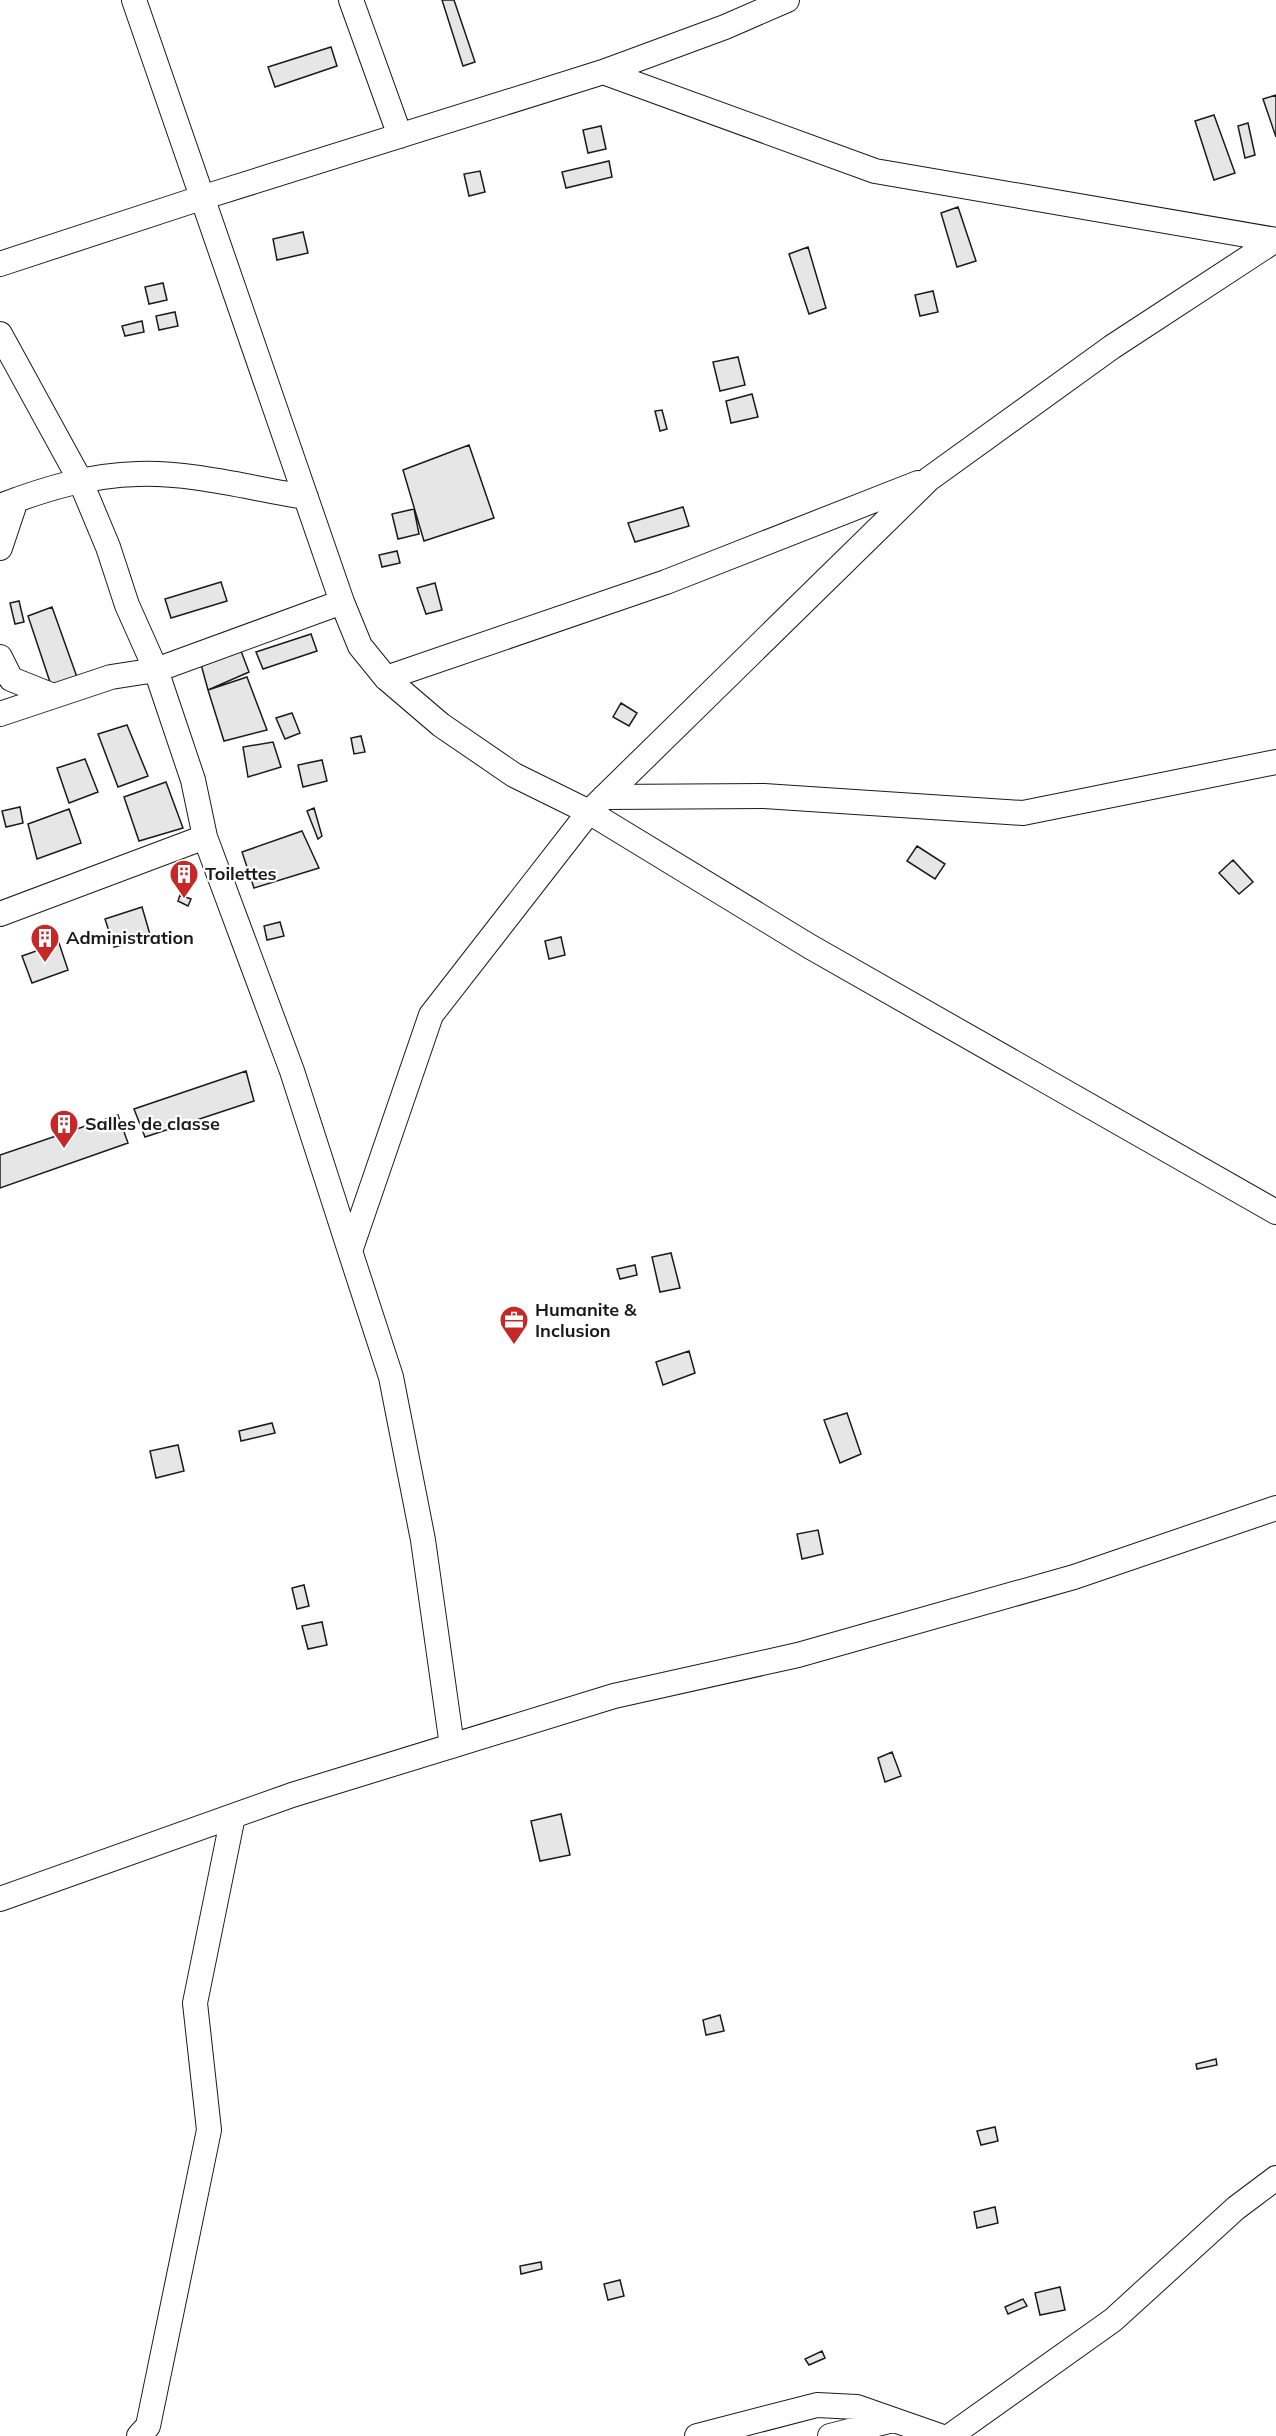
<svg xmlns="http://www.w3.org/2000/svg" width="1276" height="2436" viewBox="0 0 1276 2436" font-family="Mulish,sans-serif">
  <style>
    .building { fill: #e6e6e6; stroke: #1a1a1a; stroke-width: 1.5 }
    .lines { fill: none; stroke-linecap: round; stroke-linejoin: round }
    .minor-casing { stroke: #1a1a1a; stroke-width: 26 }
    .minor { stroke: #fff; stroke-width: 24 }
    .labels { text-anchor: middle; stroke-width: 4.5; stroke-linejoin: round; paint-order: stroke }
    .poi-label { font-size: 18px; font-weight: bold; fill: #1a1a1a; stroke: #fff; text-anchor: start }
  </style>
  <rect width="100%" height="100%" fill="#fff"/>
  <path class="building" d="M 442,0 L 454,0 L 475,62 L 463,66 Z
    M 331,47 L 337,66 L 275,87 L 268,67 Z
    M 1276,95 L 1276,137 L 1263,99 Z
    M 1214,115 L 1235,173 L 1214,180 L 1195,121 Z
    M 1248,123 L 1255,155 L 1245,158 L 1238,126 Z
    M 601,126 L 606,149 L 588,153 L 583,130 Z
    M 609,161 L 612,177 L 566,188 L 562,172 Z
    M 480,171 L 485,192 L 469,196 L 464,174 Z
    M 958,207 L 976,261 L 957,267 L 941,213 Z
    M 303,232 L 308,253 L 277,260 L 273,239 Z
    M 808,247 L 826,308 L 809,314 L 789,254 Z
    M 163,283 L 167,300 L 149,304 L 145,287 Z
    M 933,291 L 938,312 L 920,316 L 915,295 Z
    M 175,312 L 178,326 L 159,330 L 156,316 Z
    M 142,321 L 144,332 L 125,336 L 122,326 Z
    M 738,357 L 745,385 L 720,391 L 713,362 Z
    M 752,394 L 758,417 L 731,423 L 726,401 Z
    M 662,410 L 667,429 L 660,431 L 655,411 Z
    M 469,445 L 494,518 L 424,541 L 403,470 Z
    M 683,507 L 689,526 L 635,542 L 628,523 Z
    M 414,509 L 419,534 L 398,539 L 392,514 Z
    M 397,551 L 400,563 L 382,567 L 379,555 Z
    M 221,582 L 227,601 L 171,618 L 165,599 Z
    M 435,583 L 442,610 L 426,614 L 417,588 Z
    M 19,601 L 24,622 L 15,624 L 10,603 Z
    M 52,607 L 78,680 L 52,688 L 28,616 Z
    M 233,630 L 249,672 L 208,690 L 196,646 Z
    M 311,634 L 317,651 L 263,669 L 256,652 Z
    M 247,677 L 267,730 L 224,741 L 208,690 Z
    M 621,703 L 637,713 L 629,726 L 613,717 Z
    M 292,713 L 300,733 L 285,739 L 276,718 Z
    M 127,725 L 148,776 L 118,787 L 98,734 Z
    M 361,736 L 365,752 L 354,754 L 351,738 Z
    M 273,742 L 281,767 L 248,777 L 243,747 Z
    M 85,759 L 98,792 L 69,803 L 57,768 Z
    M 322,760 L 327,781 L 303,787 L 298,765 Z
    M 166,782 L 183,828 L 139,841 L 124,797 Z
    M 20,807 L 23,823 L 6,827 L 2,811 Z
    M 314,808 L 322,836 L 318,839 L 307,811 Z
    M 69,809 L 81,843 L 37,859 L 28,824 Z
    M 302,831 L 319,868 L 254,888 L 242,852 Z
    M 917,846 L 945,864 L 935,879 L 907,861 Z
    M 1233,860 L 1253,882 L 1239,894 L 1219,873 Z
    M 180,895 L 191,899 L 188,906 L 178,901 Z
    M 142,907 L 151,938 L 114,947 L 105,919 Z
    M 280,922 L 284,936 L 267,940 L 264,926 Z
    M 561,937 L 565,955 L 549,959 L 545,941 Z
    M 59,943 L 68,970 L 32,983 L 22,956 Z
    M 246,1071 L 254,1101 L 145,1137 L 134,1109 Z
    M 118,1115 L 128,1143 L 0,1188 L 0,1155 Z
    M 671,1253 L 680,1288 L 660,1292 L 652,1257 Z
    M 635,1265 L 637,1275 L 620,1279 L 617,1269 Z
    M 689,1351 L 695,1373 L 663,1385 L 656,1362 Z
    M 847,1413 L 861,1454 L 840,1463 L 824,1420 Z
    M 272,1423 L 275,1433 L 241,1441 L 239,1431 Z
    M 178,1445 L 184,1471 L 156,1478 L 150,1451 Z
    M 818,1530 L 823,1554 L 802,1559 L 797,1534 Z
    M 304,1585 L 309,1606 L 297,1609 L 292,1588 Z
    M 322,1622 L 327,1645 L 308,1649 L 302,1626 Z
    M 892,1752 L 901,1776 L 885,1782 L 878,1758 Z
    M 561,1814 L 570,1855 L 540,1861 L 531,1821 Z
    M 720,2015 L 724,2031 L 706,2035 L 703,2020 Z
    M 1216,2059 L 1217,2065 L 1197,2069 L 1196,2064 Z
    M 995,2127 L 998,2141 L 981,2145 L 977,2131 Z
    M 995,2207 L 998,2223 L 977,2228 L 974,2212 Z
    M 541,2262 L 542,2269 L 521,2274 L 520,2266 Z
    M 620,2280 L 624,2296 L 608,2300 L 604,2284 Z
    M 1060,2287 L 1065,2310 L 1040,2315 L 1035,2293 Z
    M 1023,2299 L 1027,2306 L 1008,2314 L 1005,2307 Z
    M 822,2351 L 825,2358 L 809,2365 L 805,2359 Z"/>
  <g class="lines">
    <g class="minor-casing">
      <path id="minor" d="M 134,0 L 342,602 L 360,646 L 386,678 L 441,725 L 514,775 L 589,812 L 809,946 L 1276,1212
        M 351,0 L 400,136
        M 603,72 L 725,27 L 787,0
        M 0,264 L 201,198 L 603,72 L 875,171 L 1276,240
        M 0,334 L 80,480 L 108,547 L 127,605 L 156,670 L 193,780 L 205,837 L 292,1071 L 350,1251
        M 0,506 C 44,489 90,475 138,474 C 192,472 253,489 306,497
        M 0,548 L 16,500
        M 0,657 L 11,679 L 51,695
        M 386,678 L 666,582 L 918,483
        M 0,714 L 111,677 L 156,670 L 342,602
        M 604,797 L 764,796 L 1023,813 L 1276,762
        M 0,914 L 205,837
        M 452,1746 L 423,1540 L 391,1377 L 350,1251 L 431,1015 L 589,812 L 929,479 L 1112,347 L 1274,241
        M 0,1899 L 292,1795 L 614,1696 L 798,1655 L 1074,1577 L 1276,1508
        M 139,2436 L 148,2426 L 209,2130 L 195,2003 L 233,1816
        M 697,2436 L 817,2405 L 857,2407 L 940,2436
        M 830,2436 L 893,2420
        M 950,2436 L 1113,2320 L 1236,2208 L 1276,2178"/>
    </g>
    <use href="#minor" class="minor"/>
  </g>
  <defs>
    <g id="building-pin" transform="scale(1.5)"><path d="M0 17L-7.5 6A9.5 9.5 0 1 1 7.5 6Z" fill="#c62828" stroke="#fff"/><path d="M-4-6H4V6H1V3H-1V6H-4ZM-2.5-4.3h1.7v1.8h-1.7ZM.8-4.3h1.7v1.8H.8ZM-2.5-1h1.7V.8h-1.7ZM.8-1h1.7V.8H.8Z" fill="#fff"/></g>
    <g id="office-pin" transform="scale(1.5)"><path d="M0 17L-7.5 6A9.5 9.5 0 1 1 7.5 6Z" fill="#c62828" stroke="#fff"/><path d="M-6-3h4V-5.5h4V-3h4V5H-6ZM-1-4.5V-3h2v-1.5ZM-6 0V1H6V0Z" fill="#fff"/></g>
  </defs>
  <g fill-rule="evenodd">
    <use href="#building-pin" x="184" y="874"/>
    <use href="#building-pin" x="45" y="938"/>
    <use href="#building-pin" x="64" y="1124"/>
    <use href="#office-pin" x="514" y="1320"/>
  </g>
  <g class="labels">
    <g class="poi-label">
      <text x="205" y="880">Toilettes</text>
      <text x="66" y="944">Administration</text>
      <text x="85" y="1130">Salles de classe</text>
      <text x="535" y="1316">Humanite &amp;<tspan x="535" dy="21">Inclusion</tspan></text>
    </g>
  </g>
</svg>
